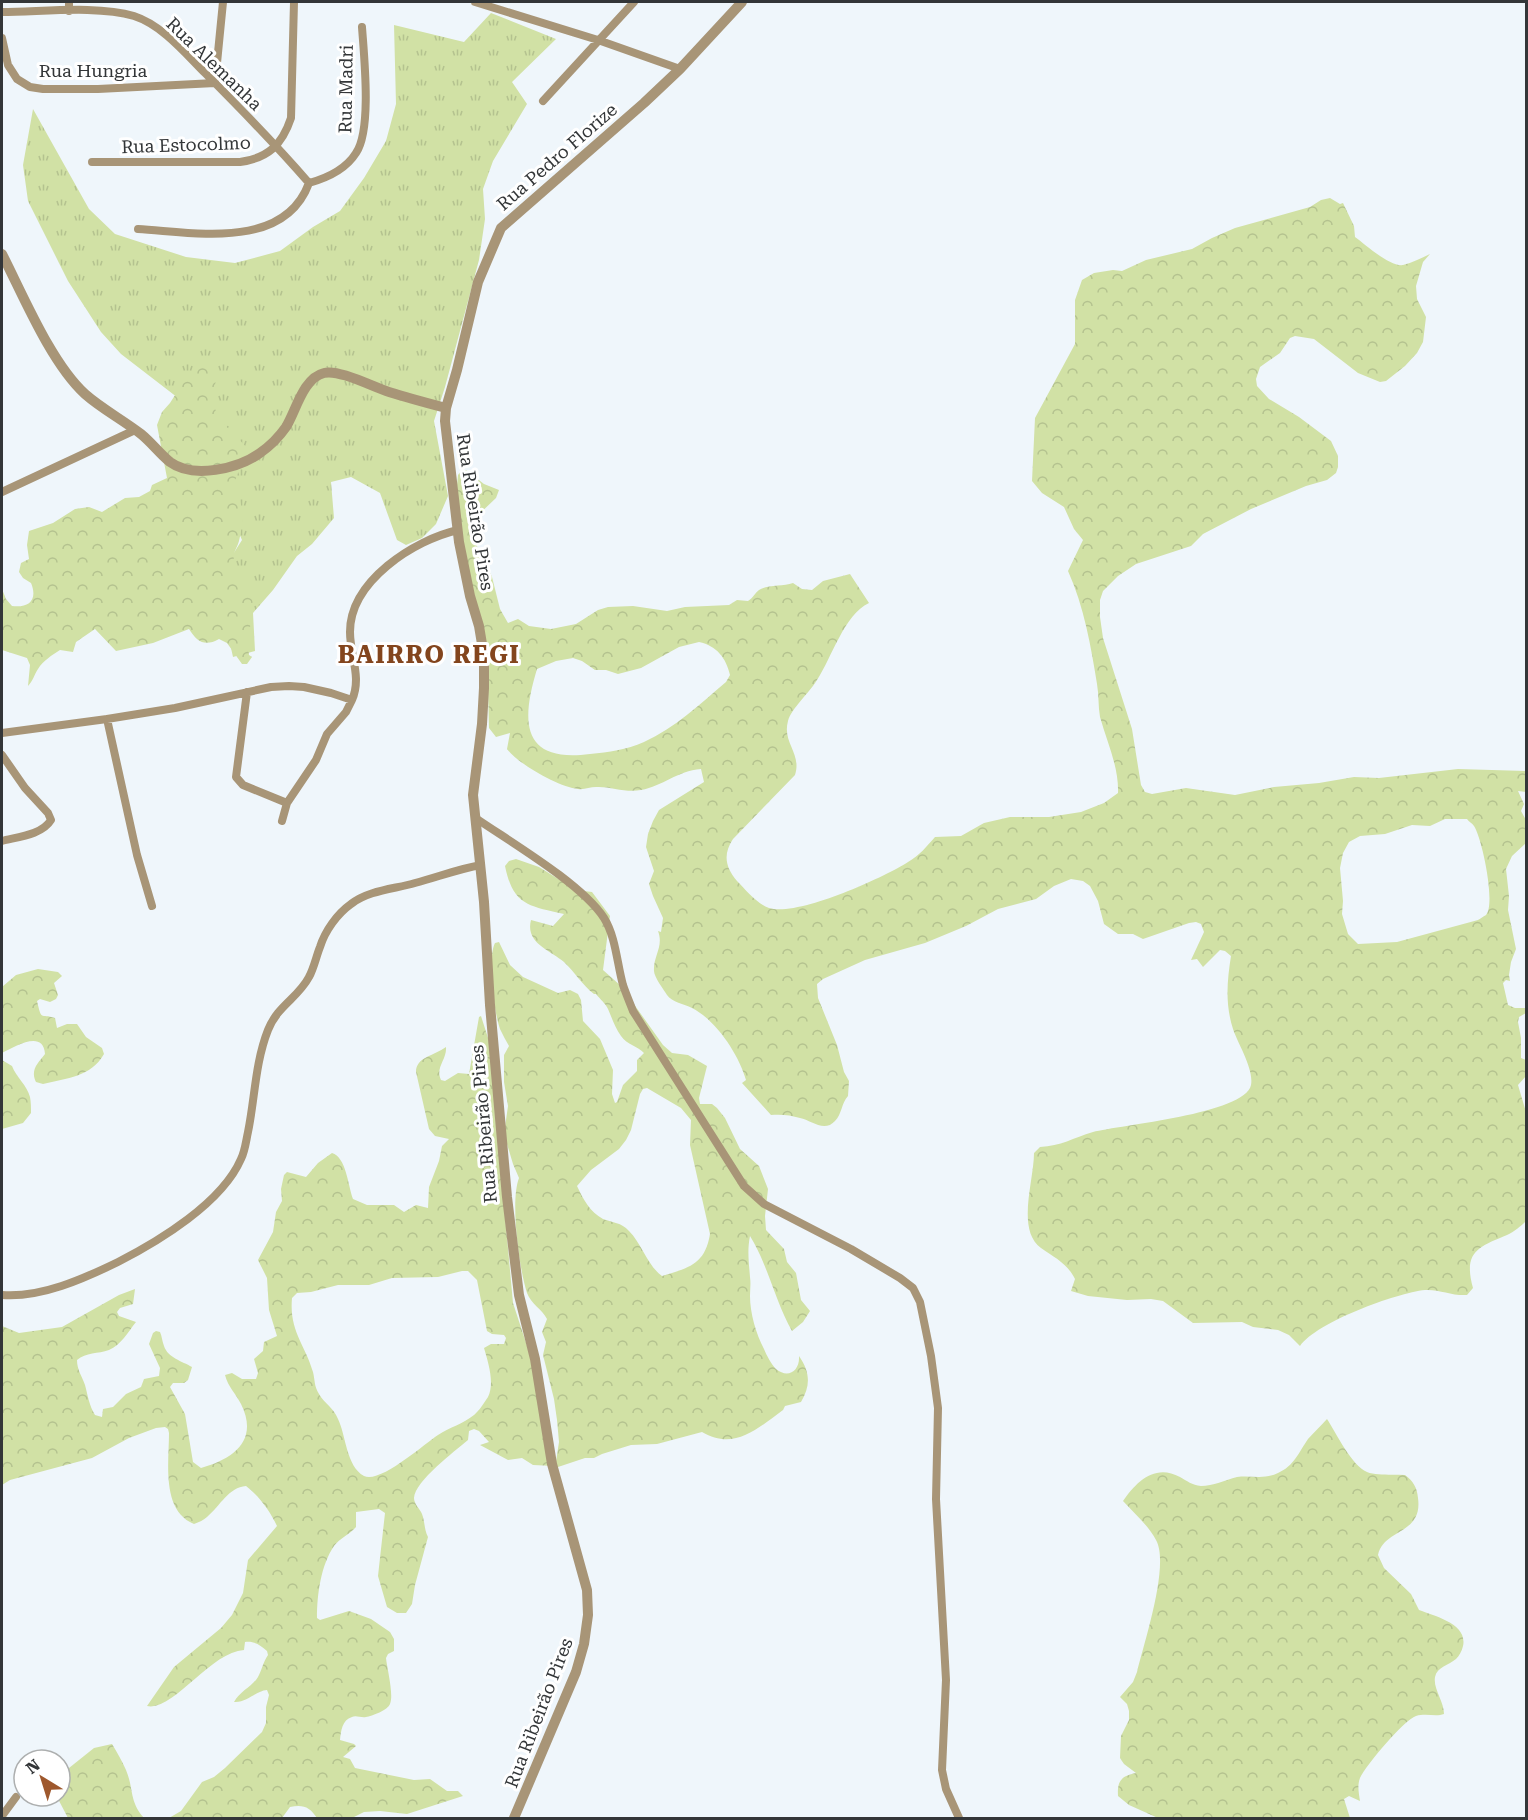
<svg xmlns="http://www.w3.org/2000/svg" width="1528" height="1820" viewBox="0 0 1528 1820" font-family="'Roboto Serif',serif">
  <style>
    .grass { fill: url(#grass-tufts) }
    .forest { fill: url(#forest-crowns); fill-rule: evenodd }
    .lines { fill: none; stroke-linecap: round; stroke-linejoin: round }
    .minor { stroke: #a89577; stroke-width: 8 }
    .tertiary { stroke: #a89577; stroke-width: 10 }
    .labels { text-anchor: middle; stroke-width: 6; stroke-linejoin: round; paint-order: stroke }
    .street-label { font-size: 18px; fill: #333638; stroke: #fff }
    .district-label { font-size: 24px; font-weight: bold; letter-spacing: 1.5px; fill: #83451d; stroke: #fff }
  </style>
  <defs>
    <pattern id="grass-tufts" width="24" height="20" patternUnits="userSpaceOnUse" patternTransform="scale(1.5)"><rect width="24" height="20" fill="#d1e1a5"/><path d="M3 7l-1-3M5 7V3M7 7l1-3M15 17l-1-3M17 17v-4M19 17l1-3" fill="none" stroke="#b4c28f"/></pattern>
    <pattern id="forest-crowns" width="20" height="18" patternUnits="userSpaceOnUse" patternTransform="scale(1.5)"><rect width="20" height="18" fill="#d1e1a5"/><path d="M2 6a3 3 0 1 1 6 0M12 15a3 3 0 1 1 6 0" fill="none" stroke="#b4c28f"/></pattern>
  </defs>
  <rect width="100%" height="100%" fill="#eff6fb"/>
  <path class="grass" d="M 491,13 L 556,39 L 512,82 L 527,104 L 493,161 L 483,189 L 485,219 L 479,260 L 445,387 L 434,421 L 448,496 L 436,524 L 422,538 L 406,545 L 397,540 L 380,493 L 351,477 L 331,482 L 334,518 L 312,544 L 297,556 L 273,590 L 253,613 L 255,651 L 233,657 L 216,581 L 242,540 L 182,401 L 121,354 L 101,332 L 68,281 L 28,201 L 23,165 L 33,109 L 89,209 L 115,234 L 186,257 L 235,263 L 280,251 L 313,227 L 340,211 L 364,178 L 386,141 L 396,104 L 394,25 L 464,42 Z"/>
  <path class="forest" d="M 1330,198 L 1340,204 L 1343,203 L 1354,226 L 1355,237 C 1366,245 1390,267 1403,265 C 1412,263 1421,258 1430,254 L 1423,262 L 1416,286 L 1417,299 L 1426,317 L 1423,342 L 1417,353 L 1405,366 L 1386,381 L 1380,382 L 1358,373 L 1314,339 L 1295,336 L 1290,338 L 1280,353 L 1260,367 L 1256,379 L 1257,386 L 1269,399 L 1299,417 L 1331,441 L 1338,456 L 1338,467 L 1336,473 L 1327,480 L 1306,486 L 1251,509 L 1203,534 L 1191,546 L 1136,564 L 1118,576 L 1103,591 L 1100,600 L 1100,617 L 1103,638 L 1132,729 L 1141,785 L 1145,792 L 1152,794 L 1186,788 L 1235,795 L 1274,787 L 1319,783 L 1354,777 L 1379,778 L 1458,769 L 1526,771 L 1526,792 L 1518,791 L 1524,804 L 1521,811 L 1526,820 L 1526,843 L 1512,856 L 1506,869 L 1509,896 L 1508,910 L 1516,949 L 1511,962 L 1509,975 L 1510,981 L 1506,980 L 1503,983 L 1508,1005 L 1515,1008 L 1526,1008 L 1526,1013 L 1519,1017 L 1518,1022 L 1521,1038 L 1521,1058 L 1526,1060 L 1526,1076 L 1518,1085 L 1526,1112 L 1526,1221 C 1521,1226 1514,1232 1507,1235 C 1478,1247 1463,1252 1473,1288 L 1467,1295 C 1452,1296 1439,1289 1425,1290 C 1396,1293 1317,1322 1300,1346 L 1289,1335 L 1278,1330 L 1253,1327 L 1242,1322 L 1193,1323 L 1163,1301 L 1151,1299 L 1127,1300 L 1088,1296 L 1071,1291 L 1075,1279 C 1067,1263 1055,1258 1041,1248 C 1016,1230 1034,1181 1034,1153 L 1040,1147 C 1061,1146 1073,1138 1093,1132 C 1120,1125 1245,1114 1251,1085 C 1254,1069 1238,1044 1233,1029 C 1225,1004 1227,981 1231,956 L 1225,951 L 1220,950 L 1203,967 L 1197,959 L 1191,960 L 1204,932 L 1201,924 L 1196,922 L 1189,923 L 1143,939 L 1133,934 L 1118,934 L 1104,924 L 1098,901 L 1090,886 L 1083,881 L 1071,879 L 1054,886 L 1036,899 L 998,909 L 966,926 L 925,943 L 865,960 L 823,979 L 817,984 L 818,998 L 837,1045 L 844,1072 L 849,1081 L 848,1096 C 841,1104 842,1114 835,1121 C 824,1133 811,1120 800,1118 C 791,1115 780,1114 771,1115 L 742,1083 L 746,1080 C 739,1055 716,1020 692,1008 C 684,1004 672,1002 667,995 C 664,990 654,977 654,971 C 653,956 664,947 658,931 L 661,932 L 663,918 L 653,896 L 649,884 L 654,871 L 646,847 L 648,834 L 653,821 L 659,810 L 704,782 L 701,769 C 677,771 663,786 641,790 C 625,793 610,786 596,787 C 590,787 584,790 578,789 C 559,787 518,764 507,749 L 510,733 L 496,737 L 489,728 L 488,690 L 460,544 L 457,485 L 458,475 L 461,471 L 466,470 L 484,484 L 499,490 L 496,498 L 474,519 L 471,527 L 473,538 L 492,577 L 500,609 L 508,623 L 518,619 L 529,626 L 551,629 L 576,624 L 598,610 L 608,607 L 633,606 L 667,611 L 685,607 L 729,605 L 737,600 L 748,601 C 753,598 755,593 759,590 C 768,584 783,587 793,583 L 802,589 L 812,590 L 823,581 L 850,574 L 869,603 C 844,615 832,657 817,680 C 810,692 791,709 788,721 C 782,743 802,753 795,775 L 733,839 C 723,854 725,867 737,881 C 746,890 756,903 769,908 C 797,917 883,878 908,862 C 919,856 927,846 935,837 L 961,836 L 984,823 L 1010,817 L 1049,817 L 1081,812 L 1104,803 L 1118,793 C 1119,767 1107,742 1100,717 C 1098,706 1099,695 1097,684 C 1091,647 1084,606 1068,571 L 1083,540 L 1074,529 L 1064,507 L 1042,493 L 1032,481 L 1035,418 L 1075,344 L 1075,300 L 1082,280 L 1094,273 L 1113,270 L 1122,271 L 1146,260 L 1192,249 L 1212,238 L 1235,228 L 1310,207 L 1321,200 ZM 699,642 C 717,646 726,658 730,675 L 726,682 C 700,704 675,728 644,742 C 626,750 609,752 590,754 C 521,763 521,722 537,669 L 556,661 L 573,658 L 582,661 L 595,670 L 606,670 L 618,674 L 641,668 L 679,647 ZM 1445,819 L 1467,819 C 1469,822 1472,823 1474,826 C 1482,838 1496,904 1486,915 C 1486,915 1478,920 1478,920 L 1397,942 L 1358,944 L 1348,934 L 1342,914 L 1343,901 L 1340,868 L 1343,853 L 1349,842 L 1360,836 L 1385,834 L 1412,825 L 1430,826 Z
    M 200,363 L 214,365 C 219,383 212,388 214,403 C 215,420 236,434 245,446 L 243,460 L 233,486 C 244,502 244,521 239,541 C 238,545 235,550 234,554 C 232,569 241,584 254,589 L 248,647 L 249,655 L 252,657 L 247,664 L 242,664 L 227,643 L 219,639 C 205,647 197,642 189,629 L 153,643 L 116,651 L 95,629 L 76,642 L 73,652 L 60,650 C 52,655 43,661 38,669 C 34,675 33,681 28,686 L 30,665 L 27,658 L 2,650 L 2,589 L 6,599 L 12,606 C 29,608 38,600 31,583 L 23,578 L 19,572 L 21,563 L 29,559 L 27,545 L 29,531 L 53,523 L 75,509 L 89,507 L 102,512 L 125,498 L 139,497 L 150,491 L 152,485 L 167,478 L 157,425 L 162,412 L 170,403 L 184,381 Z
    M 516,859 L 539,867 L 576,890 L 592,892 L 610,916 L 603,970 L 621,986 L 663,1045 L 672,1053 L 688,1055 L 707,1066 L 699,1098 L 700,1104 L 712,1104 L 717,1108 L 725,1118 L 740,1149 L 759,1166 L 768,1189 L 765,1216 L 766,1230 L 784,1249 L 787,1262 L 796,1273 L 801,1300 L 810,1311 L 803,1322 L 792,1331 C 775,1301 768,1265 750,1236 C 747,1251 749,1263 750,1277 C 751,1284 750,1290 750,1296 C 750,1313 756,1334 764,1349 C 767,1356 771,1364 776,1369 C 788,1379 800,1371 799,1356 C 810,1372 811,1385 801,1402 L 785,1406 L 783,1410 C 757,1429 734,1451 702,1432 L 657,1444 L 631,1445 L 602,1454 L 594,1458 L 585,1458 L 555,1468 L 559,1442 L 557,1420 L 554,1399 L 543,1355 L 546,1342 L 542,1332 L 547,1319 C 542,1309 531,1304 527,1293 C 519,1268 510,1201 519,1178 L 513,1164 L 504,1134 L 508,1106 L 504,1082 L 504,1055 L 509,1046 C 506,1041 503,1035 500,1029 C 494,1012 487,959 495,943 L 499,942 L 510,965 L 523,977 L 558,993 L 570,990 L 578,994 L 581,1000 L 583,1021 L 600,1039 L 613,1070 L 612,1094 L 615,1103 L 617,1102 L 623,1085 L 637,1071 L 637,1060 L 644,1053 C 638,1046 627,1045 621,1036 C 615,1028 612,1018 608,1009 C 606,1004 600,999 596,994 L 594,994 C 582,985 575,972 564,962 C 550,950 525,943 531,920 L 553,926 L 564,914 C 528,906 513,905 505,866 L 509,861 ZM 647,1088 L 681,1108 L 691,1120 L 690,1145 L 710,1234 C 705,1265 688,1268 662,1276 C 647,1265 642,1244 629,1231 C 621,1222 613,1223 603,1219 C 590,1212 583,1199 577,1186 L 591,1170 L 619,1149 L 626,1140 L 631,1130 L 640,1094 L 643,1089 Z
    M 38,969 L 58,972 L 62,976 L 54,983 L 58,995 L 56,999 L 50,1002 L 40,999 L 37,1001 C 42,1022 40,1013 55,1018 L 57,1028 L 67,1024 L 77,1024 L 86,1037 L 102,1048 L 104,1054 C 91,1077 67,1078 43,1084 L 36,1082 C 30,1070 38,1063 45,1054 C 43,1029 15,1047 2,1053 L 2,987 L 16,975 Z
    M 481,1016 L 489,1041 L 513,1303 L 531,1358 L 554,1466 L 533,1465 L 522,1458 L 508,1460 L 480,1445 L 489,1442 L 479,1431 L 474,1429 L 469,1431 L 468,1440 C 455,1451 415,1481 414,1498 C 414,1504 420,1509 422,1514 C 425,1522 424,1529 428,1537 L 415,1585 L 412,1604 L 406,1613 L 397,1613 L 387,1607 L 378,1576 L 385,1513 L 379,1509 L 356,1512 L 356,1527 C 350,1534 339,1539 334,1546 C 321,1565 317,1594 317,1618 L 320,1620 L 349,1611 L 371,1619 L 390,1632 L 394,1639 L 394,1651 L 388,1654 L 386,1658 C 387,1668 394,1695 390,1704 C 388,1710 372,1716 366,1717 C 361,1718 356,1715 352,1717 C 342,1720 341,1731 340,1740 L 354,1744 L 356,1746 L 343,1757 L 350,1759 L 355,1768 L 414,1780 L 430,1779 L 447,1791 L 458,1791 L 463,1796 L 407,1814 L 380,1811 L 364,1812 L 352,1818 L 317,1818 C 310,1807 303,1804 290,1807 L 282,1818 L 169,1818 L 181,1811 L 202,1782 L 214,1777 L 225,1768 L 262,1732 L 266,1723 L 266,1707 L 269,1695 L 267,1690 C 255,1691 247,1703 234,1702 C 240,1691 252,1687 258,1677 C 262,1670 263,1662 268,1655 L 267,1651 C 260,1645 255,1641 245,1642 L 244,1650 C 210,1652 173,1712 147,1706 L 174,1667 L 221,1628 L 232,1615 L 243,1593 L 248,1560 L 277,1526 C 270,1511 259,1496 246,1486 C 229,1487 220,1506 207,1517 C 204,1520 199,1522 194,1524 C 161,1511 169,1462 169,1433 L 168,1429 L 165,1427 L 156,1428 L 129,1438 L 92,1458 L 10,1480 L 2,1485 L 2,1326 L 19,1333 L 62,1327 L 119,1295 L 135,1289 L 133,1304 L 120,1308 L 117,1312 L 119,1316 L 136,1322 C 128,1332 121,1345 109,1350 C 98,1354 86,1352 77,1360 C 77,1370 82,1376 85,1385 C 88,1396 89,1405 95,1415 L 102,1417 L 103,1409 L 113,1407 L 126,1394 L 141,1387 L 144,1379 L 159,1376 L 160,1368 L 149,1344 L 153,1333 L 156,1331 L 160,1332 C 162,1336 162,1341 164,1346 C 168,1358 182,1361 192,1367 L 188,1380 L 184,1383 L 173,1383 L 170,1387 L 185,1414 L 193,1462 L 201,1468 C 234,1459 259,1440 241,1404 C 236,1394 228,1387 225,1375 L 232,1373 L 242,1379 L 256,1379 L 258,1373 L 254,1359 L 263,1351 L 264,1342 L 277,1336 L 269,1310 L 267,1278 L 258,1260 L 273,1232 L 276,1212 L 282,1201 L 281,1189 L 284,1175 L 287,1172 L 306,1177 L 318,1163 L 332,1153 C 346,1157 348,1185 353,1199 L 367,1205 L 394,1205 L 404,1212 L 416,1205 L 428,1208 L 429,1187 L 439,1161 L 442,1146 L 449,1139 L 435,1136 L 429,1129 L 416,1072 C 416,1057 434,1056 446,1047 C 447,1060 435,1067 441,1080 L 445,1081 L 458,1073 L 469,1074 L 479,1017 ZM 462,1271 L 468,1271 L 477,1280 L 487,1331 L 492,1334 L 504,1335 L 506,1338 L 504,1344 L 491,1344 L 484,1348 C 488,1362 495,1383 488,1397 C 484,1403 479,1411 474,1415 C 463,1424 450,1427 438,1435 C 424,1444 380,1484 364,1476 C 346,1466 346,1435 338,1419 C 334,1408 324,1403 319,1394 C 314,1386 315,1380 313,1372 C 305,1344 289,1331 292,1298 L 297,1293 L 311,1292 L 338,1285 L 369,1285 L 392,1278 L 438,1277 Z
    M 2,1060 L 12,1066 C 16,1077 27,1085 30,1097 C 31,1102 31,1108 31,1113 L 23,1123 L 2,1129 Z
    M 1327,1419 C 1336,1433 1352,1466 1367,1472 C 1377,1476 1393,1474 1405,1475 C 1413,1481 1417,1487 1418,1498 C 1423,1535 1384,1528 1378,1555 L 1384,1568 L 1411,1594 L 1419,1610 C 1435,1616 1468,1624 1463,1646 C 1462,1651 1459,1656 1456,1659 C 1449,1665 1437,1667 1435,1677 C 1433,1689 1444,1701 1444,1714 C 1436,1717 1426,1713 1416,1716 C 1404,1720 1366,1765 1360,1778 C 1357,1786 1359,1794 1360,1801 L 1349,1796 L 1344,1799 L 1350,1818 L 1158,1818 L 1129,1805 L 1118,1796 C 1117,1780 1122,1776 1136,1773 L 1124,1764 L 1120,1758 L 1121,1736 L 1129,1720 L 1129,1711 L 1127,1704 L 1120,1697 L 1133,1682 L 1137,1672 C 1144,1643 1170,1565 1156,1540 C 1148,1525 1134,1513 1123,1501 C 1136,1482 1155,1463 1180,1477 C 1187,1481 1192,1485 1201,1486 C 1213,1486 1225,1480 1237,1477 C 1251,1475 1264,1480 1278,1473 C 1294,1466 1299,1452 1308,1439 C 1314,1432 1321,1426 1327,1419 Z
    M 112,1744 C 117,1752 122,1761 126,1770 C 134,1789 129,1801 144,1818 L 68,1818 L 57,1797 L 60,1796 L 60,1779 L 64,1772 L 94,1748 Z"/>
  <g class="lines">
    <path class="minor" d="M 475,2 L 598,40 L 680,69
      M 69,11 L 69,2
      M 2,12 C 41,12 97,5 134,16 C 162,25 185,53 205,73 C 241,109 276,145 309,183
      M 2,38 L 8,65 L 17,79 L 30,87 L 43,89 L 98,89 L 215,83 L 223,2
      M 543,101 L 634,2
      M 92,162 L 240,162 C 268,158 282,145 291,118 L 294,2
      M 138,229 C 194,232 284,251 309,183 C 327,178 346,169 356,153 C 372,130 364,56 362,27
      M 2,492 L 135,430
      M 247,692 L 236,777 L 243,785 L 287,803
      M 107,719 L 137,855 L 152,906
      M 2,733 L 107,719 L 175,708 L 271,687 L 289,686 L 304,687 L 331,693 L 352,700 C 362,677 350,656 350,632 C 350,581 414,540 458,530
      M 2,755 L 25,788 L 48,813 L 51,820 C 42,835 17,837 2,841
      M 477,819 C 512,843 582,884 604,918 C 616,937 617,964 623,985 C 626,994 630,1003 633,1011 L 744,1186 L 764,1204 L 851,1249 L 900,1278 L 913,1288 L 920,1302 L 931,1356 L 938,1408 L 936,1499 L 946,1680 L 942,1770 L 946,1789 L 959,1818
      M 282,821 L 287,803 L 316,760 L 327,734 L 346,712 L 352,700
      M 2,1295 C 41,1298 83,1279 118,1262 C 159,1241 222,1203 241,1159 C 245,1151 246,1141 248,1132 C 255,1098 255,1063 268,1030 C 278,1005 298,998 309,977 C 314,968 316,957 320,947 C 325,931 337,914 351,904 C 369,890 395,889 415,883 C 438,877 458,869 481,865
      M 2,1816 L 16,1797"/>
    <path class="tertiary" d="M 2,254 C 23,295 51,363 85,394 C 102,409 123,420 141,434 C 151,442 160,454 170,462 C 193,479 238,469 260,453 C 270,446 279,437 286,427 C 296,411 303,378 324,373 C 339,369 373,387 389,392 C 408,398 427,403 446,408
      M 514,1818 L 576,1672 L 584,1644 L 588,1615 L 587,1590 L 552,1464 L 535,1359 L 519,1295 L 507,1197 L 490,1005 L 484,902 L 473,795 L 482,724 L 484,688 L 484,656 L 479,626 L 470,596 L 459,542 L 445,421 L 446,408 L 457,370 L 478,282 L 501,228 L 644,103 L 680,69 L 742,2"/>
  </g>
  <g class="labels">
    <g class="street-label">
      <text transform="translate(214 64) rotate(44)" y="6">Rua Alemanha</text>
      <text x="93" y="77">Rua Hungria</text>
      <text transform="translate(346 89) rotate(-89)" y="6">Rua Madri</text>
      <text transform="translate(186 145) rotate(-2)" y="6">Rua Estocolmo</text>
      <text transform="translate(557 157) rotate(-41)" y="6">Rua Pedro Florize</text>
      <text transform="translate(475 512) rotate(81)" y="6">Rua Ribeirão Pires</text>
      <text transform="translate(484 1124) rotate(-95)" y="6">Rua Ribeirão Pires</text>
      <text transform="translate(539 1713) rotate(-69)" y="6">Rua Ribeirão Pires</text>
    </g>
    <g class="district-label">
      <text x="429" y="663">BAIRRO REGI</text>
    </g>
  </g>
  <rect width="1528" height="1820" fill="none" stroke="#333638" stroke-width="6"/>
  <g transform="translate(42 1778) rotate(322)"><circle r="28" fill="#ffffff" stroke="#adafaf" stroke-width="1.5"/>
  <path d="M0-4.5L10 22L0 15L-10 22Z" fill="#9e582d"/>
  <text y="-9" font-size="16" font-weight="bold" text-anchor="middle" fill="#333638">N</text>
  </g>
</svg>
